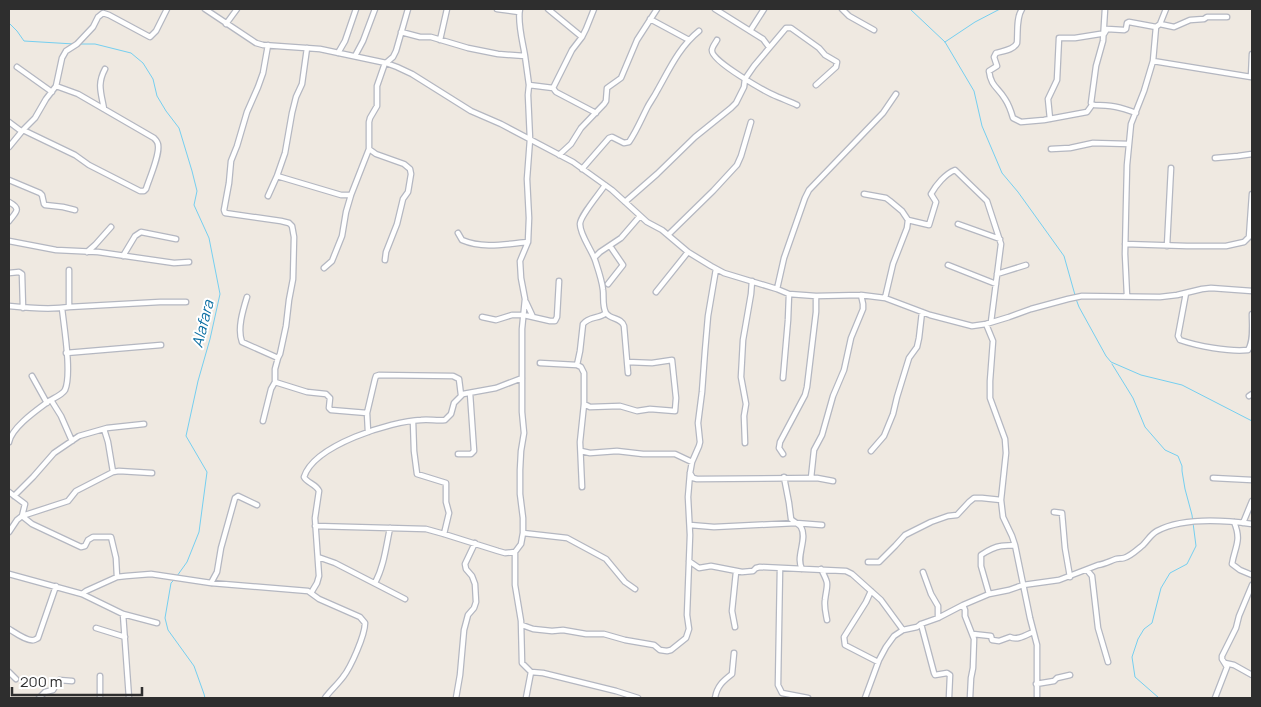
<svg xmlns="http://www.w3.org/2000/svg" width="1261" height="707" viewBox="0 0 1261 707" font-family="Manrope,sans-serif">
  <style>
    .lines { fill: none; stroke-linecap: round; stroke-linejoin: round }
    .stream { stroke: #75cff0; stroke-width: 1 }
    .minor-casing { stroke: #b4b7c1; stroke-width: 7 }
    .minor { stroke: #fff; stroke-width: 4.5 }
    .labels { text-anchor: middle; stroke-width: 4; stroke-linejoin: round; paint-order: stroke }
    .water-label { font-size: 15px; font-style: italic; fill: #0d6fa3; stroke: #fff }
  </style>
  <rect width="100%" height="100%" fill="#efe9e1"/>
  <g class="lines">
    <path class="stream" d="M 910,9 L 945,42 L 974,91 L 982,126 L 1002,173 L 1018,192 L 1064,256 L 1075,295
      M 9,23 L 17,31 L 24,41 L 74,44
      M 945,42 L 975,22 L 1000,9
      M 80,44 L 95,44 L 131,53 L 143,63 L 153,79 L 157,96 L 166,111 L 179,128 L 192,171 L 197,191 L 194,205 L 209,238 L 220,294 L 210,339 L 198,381 L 186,436 L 207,472 L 199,532 L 187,562 L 177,576
      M 1076,299 L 1079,307 L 1106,356 L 1111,362 L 1141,375 L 1182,385 L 1252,421
      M 1112,364 L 1133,398 L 1145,427 L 1165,450 L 1178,456 L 1182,466 L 1182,471 L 1185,489 L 1192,515 L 1196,546 L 1187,564 L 1170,573 L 1161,588 L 1152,623 L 1144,629 L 1138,639 L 1132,657 L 1135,677 L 1159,698
      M 175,579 L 171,583 L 165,618 L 168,630 L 194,666 L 204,694 L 205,698"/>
    <g class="minor-casing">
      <path id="minor" d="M 205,9 L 256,43 L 263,45 L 320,49 L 386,63 L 397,67 L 412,74 L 471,111 L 501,124 L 573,162 L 612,190 L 647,222 L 662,230 L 688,252 L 711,266 L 724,273 L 777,289 L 789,294 L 816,296 L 861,295 L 885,298 L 930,315 L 972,326 L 986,324 L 1009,317 L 1031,309 L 1068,299 L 1082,296 L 1160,297 L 1177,295 L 1202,289 L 1211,288 L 1252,291
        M 497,9 L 519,12
        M 520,9 C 517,22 523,43 525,56
        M 548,9 L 582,37
        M 594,9 L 586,29 L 582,37 L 572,50 L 553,88 L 556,92 L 596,113
        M 715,9 L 763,39 L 769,47
        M 842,9 L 849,16 L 874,30
        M 1022,9 C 1016,18 1018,32 1017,43 C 1014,50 1003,51 996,53 L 994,57 L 997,66 L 989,71 C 991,87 998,87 1005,99 C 1009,105 1011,111 1013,118 L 1021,122 L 1044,120 L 1087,112 L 1092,105
        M 1105,9 L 1103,41 L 1096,66 L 1091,103 L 1094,105 C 1111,105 1120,107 1136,113
        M 650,19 L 689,40
        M 226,24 L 237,9
        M 1160,24 L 1174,27 L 1190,20 L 1204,19 L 1207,17 L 1227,17
        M 750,31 L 764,9
        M 401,32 L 420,37 L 431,37 L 468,48 L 498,54 L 525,56 L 529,85 L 528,95 L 530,139 L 527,179 L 529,218 L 528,242 L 520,261 L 521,278 L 525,299 L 522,329 L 522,412 L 524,433 L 521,451 L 520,470 L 520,494 L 523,518 L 523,533 L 521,544 L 515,552 L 515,585 L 521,621 L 522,663 L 531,672 L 526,698
        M 440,40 L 447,9
        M 717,40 C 716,42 712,47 712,50 C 710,61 768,93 778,97 C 785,100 791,102 797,105
        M 338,53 L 345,41 L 356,9
        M 355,56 L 363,41 L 375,9
        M 1153,61 L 1251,77 L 1252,54
        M 386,63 L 393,57 L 396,51 L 408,9
        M 17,67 L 52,92
        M 529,85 L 553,88
        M 104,109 C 101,92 97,84 105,69
        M 1050,119 L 1048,99 L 1057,80 L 1059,38 L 1075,38 L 1100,34 L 1104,34 L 1107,29 L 1124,30 L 1126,29 L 1127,23 L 1129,22 L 1156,27 L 1160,24 L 1166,9
        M 9,122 L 21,131
        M 23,130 L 75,155 L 89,165 L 140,191 L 144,191 L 146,189 C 149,179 160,155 158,145 C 158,142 156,140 154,138 L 78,94 L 56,86
        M 9,147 L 23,130 L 35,118 L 46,99 L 56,86 L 62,58 L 66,51 L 77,44 L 93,27 L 98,17 L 103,13 L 109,15 L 150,37 L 156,31 L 167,9
        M 369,149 L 376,154 L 404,164 L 410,169 L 411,174 L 408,192 L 403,199 L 397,224 L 386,252 L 385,260
        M 1051,149 L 1070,148 L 1093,143 L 1129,144
        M 559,155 L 571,144 L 581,128 L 604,104 L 606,101 L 607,88 L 621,78 L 637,40 L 657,9
        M 1215,158 L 1238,156 L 1252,154
        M 582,169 L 609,138 L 612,137 L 624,143 L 629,142 C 636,132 641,120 647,108 C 650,102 654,97 657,91 C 669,70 679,47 699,31
        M 277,176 L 341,195 L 351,195
        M 9,180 L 40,193 L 42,195 L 44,204 L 45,205 L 63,207 L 75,210
        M 605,185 C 600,193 580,216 580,224 C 580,236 593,251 596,263 C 599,272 602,281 603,290 C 604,297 602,306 606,313 C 611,320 621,317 624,326 L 628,373
        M 864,194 L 886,198 L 890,201 L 902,211 L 908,220 L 907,228 L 893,264 L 885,298
        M 268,196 L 277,176 L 285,153 L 292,113 L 296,97 L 302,84 L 307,48
        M 9,202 C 22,209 16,212 9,221
        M 625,202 L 657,174 L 695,137 L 731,108 L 736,103 L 744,87 L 745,79 L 754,66 L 786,28 L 791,28 L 819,48 L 825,55 L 837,62 L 836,67 L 816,85
        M 908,220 L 929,225 L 936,202 L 931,194 C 936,185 945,174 955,170 L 987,201 L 1001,244 L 991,322
        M 958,224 L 1000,239
        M 458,233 L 462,240 C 483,249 506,244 528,242
        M 668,235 L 713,191 L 737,165 L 741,156 L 751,122
        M 9,241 L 56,250 L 98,252 L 174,263 L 189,262
        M 1125,244 L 1187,246 L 1226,246 L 1244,242 L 1249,237 L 1252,194
        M 1167,246 L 1171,168
        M 87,252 L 95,245 L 111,227
        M 123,256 L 135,236 L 141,232 L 176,239
        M 595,257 L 600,252 L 621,238 L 640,216
        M 948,265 L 996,284
        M 324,268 L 332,261 L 342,236 L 346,212 L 351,195 L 369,149 L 369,122 L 370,118 L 377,106 L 377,86 L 385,63
        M 69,270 L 69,307
        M 9,273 L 19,272 L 22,274 L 23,308
        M 997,274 L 1026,265
        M 608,284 L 623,265 L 610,246
        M 777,289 L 784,258 L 805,198 L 809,190 L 883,113 L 896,94
        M 656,292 L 688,252
        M 1186,293 L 1178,336 L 1180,340 C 1197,346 1229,352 1248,350 C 1254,341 1252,325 1252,314
        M 1127,296 L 1125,254 L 1126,207 L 1127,165 L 1131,124 L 1144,91 L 1153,61 L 1156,27
        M 247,297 C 243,310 237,329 242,342 L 278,358
        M 526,302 L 533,317
        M 9,306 C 28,308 50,310 69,307 L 160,302 L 186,302
        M 482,317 L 496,320 L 512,315 L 524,315 L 550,321 L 555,321 L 557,317 L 559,281
        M 986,324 L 993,341 L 990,381 L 990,398 L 1005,439 L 1006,453 L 1001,500 L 1003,517 L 1012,536 L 1015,545 L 1030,618 L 1037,645 L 1037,698
        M 66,353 L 161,345
        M 540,363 L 577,365 L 581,367 L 584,373 L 584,404 L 580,442 L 582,487
        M 577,365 L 580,351 L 583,324 C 589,316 599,319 606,313
        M 32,376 L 47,403
        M 783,378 L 788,320 L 789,294
        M 275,382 L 307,392 L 326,394 L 330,398 L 329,408 L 331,410 L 367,413 L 368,432
        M 1249,396 L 1252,394
        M 51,400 L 61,416 L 72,441
        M 584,404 L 590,407 L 620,406 L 637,411 L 650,409 L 675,411 L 676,398 L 672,360 L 652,363 L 627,362
        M 367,413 L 375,379 L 376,376 L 379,375 L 453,376 L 459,379 L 461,395
        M 263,421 L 271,389 L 275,382 L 275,369 L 278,358 L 280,354 L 286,326 L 289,300 L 293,279 L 294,237 L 292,226 L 289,223 L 281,221 L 225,213 L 224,210 L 229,183 L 231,161 L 237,146 L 247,112 L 258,87 L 263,73 L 268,45
        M 413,421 L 414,451 L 417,474 L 446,483 L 446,502 L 449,513 L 444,534
        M 104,429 L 108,442 L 113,472
        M 9,442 C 12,427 37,410 49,401 C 54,398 62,395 65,390 C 72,374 64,327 62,308
        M 745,443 L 744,416 L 746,404 L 741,377 L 743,340 L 751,294 L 752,281
        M 581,451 L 590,453 L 617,451 L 643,454 L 675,454 L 692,462
        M 871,451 L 884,436 L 893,414 L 897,397 L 909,358 L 917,347 L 919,338 L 922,312
        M 458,454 L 471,454 L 474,451 L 470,393
        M 783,454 L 779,448 L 780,442 L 805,395 L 807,387 L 816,312 L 816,296
        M 690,473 L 693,478 L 697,479 L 817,478 L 833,481
        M 784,477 L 789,503 L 791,519 C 794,522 799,524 801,527 C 808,539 795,557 802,569
        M 811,478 L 814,450 L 822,435 L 833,396 L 844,370 L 851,338 L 863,309 L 863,304 L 861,295
        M 1213,478 L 1252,480
        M 9,492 L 25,504 L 22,516
        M 14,496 L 33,477 L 54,453 L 79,436 L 107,428 L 144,424
        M 1054,512 L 1062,513 L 1065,548 L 1070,577
        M 22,516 L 32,524 L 81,547 L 85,546 L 88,540 L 93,537 L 111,537 L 116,558 L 117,577
        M 1234,522 C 1242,541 1235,546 1232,564 L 1240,570 L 1252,575
        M 1243,523 L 1252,501
        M 690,525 L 714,527 L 796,523 L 822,525
        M 315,526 L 426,529 L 444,534 L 498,551 L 505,553 L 515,552
        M 9,532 L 17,520 L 22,516 L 68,501 L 76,491 L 113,472 L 119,471 L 152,473
        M 523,533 L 567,538 L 606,559 L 625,582 L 635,589
        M 318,557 L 335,563 L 405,599
        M 689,561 L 699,568 L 711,566 L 742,572 L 753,571 L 756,568 L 760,567 L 846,571 L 852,574 L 881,600 L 903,630
        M 868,562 L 879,562 L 895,546 L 905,535 L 931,522 L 948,516 L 957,515 L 969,502 L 974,498 L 982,498 L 1001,500
        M 780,568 L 778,685 L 782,693 L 808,698
        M 821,569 C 830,586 827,583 825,600 C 824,607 826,614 827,620
        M 1087,570 L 1092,576 L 1098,628 L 1108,662
        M 923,572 L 931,594 L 938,606 L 938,618
        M 9,574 L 82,594 L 123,614 L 157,623
        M 211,583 L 217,572 L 221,548 L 235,498 L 238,496 L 257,505
        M 375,583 C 384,566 386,547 390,528
        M 871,591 L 866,602 L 844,637 L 845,645 L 878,662
        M 311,593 L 317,583 L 319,576 L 315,518 L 319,491 C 316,484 307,483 304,477 C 314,445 391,421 421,420 C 429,419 437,421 445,420 L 451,414 L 454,403 L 463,394 L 496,388 L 522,378
        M 82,594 L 86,591 L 117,577 L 126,576 L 151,574 L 211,583 L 308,591 L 319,599 L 360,617 L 365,623 C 365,635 351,667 343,677 C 337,685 330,691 325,698
        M 989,594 L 981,566 L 981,555 C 987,551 994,547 1001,546 C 1006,545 1010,546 1015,545
        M 963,605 L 965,610 L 965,616 L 974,639 L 973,668 L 971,678 L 970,698
        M 123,614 L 129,698
        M 921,624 L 934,673 L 935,675 L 947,673 L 950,675 L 949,698
        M 522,625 L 533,629 L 552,631 L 563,630 L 586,634 L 604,634 L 625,640 L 654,645 L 660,650 L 667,651 L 671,650 L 686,638 L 689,629 L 687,615 L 690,535 L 688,497 L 690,473 L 692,462 L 699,446 L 700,442 L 698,423 L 702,392 L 705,351 L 708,316 L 716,269
        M 735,627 L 732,611 L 736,572
        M 96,628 L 125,637
        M 9,629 C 14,632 28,642 34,640 C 35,640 36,639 38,638 L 56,586
        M 973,634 L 991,636 L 992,640 L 999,641 L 1010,637 C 1017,641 1026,635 1033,632
        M 1225,663 L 1234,665 L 1252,675
        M 9,672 L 16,679
        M 531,672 L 543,673 L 616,691 L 638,698
        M 100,676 L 100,698
        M 1036,684 L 1054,681 L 1057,678 L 1070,675
        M 39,698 L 45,692 L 53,690 L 59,680 L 72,681
        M 456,698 L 460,675 L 464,630 L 468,615 L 474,608 L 476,602 L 475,584 L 472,576 L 466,569 L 465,564 L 475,543
        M 715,698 C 717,686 723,681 732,674 L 734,653
        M 865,698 L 879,660 L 886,647 L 894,636 L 903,630 L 917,627 L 921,624 L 938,618 L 963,605 L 989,594 L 1009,590 L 1023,585 L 1059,580 L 1098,565 C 1105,564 1110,561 1116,559 C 1119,558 1121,559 1124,558 C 1131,556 1138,549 1143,545 C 1148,540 1151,534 1157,531 C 1184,517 1223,520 1252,524
        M 1215,698 L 1227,667 L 1222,659 L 1222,656 L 1236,628 L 1239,616 L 1252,585"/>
    </g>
    <use href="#minor" class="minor"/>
  </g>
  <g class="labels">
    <g class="water-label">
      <text transform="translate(203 324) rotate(-76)" y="5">Alafara</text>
    </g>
  </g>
  <rect width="1261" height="707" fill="none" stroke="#2e2e2e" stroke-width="20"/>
  <path d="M12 687v8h130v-8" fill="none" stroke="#2e2e2e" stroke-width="2.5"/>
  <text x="20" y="687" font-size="15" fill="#2e2e2e" stroke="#ffffff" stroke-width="4" paint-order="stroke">200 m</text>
</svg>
